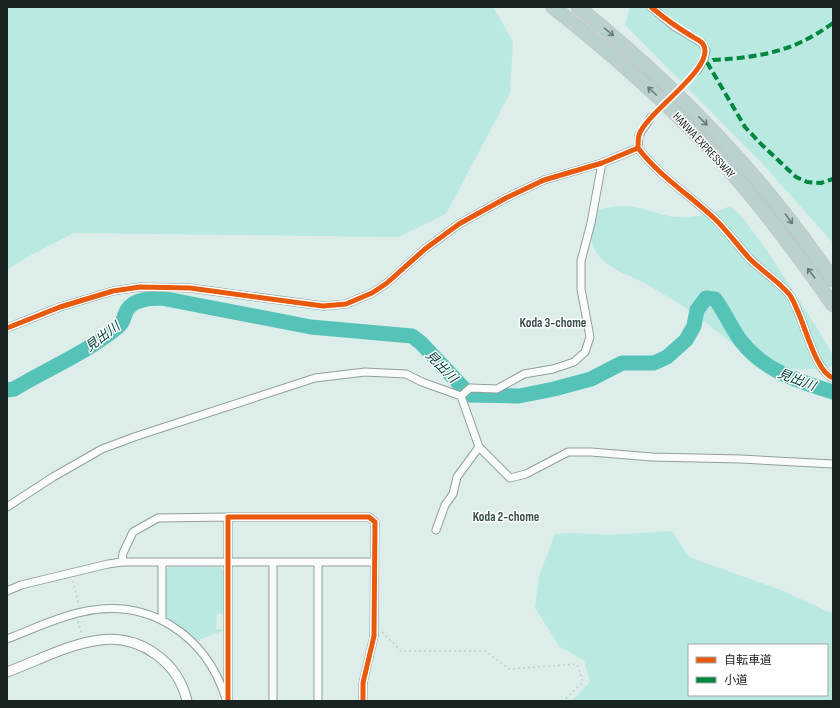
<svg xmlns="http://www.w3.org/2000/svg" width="840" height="708" viewBox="0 0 840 708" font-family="'Sofia Sans Condensed','Noto Sans JP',sans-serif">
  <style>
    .green { fill: #bae9e2; fill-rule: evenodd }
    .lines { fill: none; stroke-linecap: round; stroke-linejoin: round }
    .river { stroke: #56c3b9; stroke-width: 15 }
    .minor-tunnel { stroke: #b5c5c2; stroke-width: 7; stroke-dasharray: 7 3.5; stroke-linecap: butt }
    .minor-casing { stroke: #929f9c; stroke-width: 9 }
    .tertiary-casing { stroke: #929f9c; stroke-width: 11 }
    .motorway-casing { stroke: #c0c8c7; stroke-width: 15 }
    .path { stroke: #c6cccb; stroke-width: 1.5; stroke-dasharray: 2 3; stroke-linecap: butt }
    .minor { stroke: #fafcfc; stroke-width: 7 }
    .tertiary { stroke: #fafcfc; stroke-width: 9 }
    .motorway { stroke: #bad1d0; stroke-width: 13 }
    .quiet { stroke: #00873e; stroke-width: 4; stroke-dasharray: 8 4; stroke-linecap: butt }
    .cycleway-casing { stroke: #fff; stroke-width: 8 }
    .cycleway { stroke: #e8590c; stroke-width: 5 }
    .oneway { stroke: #6a7a79 }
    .labels { text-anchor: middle; stroke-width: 3; stroke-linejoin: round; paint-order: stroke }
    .street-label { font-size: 12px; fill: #192322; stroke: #fff }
    .neighbourhood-label { font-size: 13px; font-weight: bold; fill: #374f4c; stroke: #fff }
    .water-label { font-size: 13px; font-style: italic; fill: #00403a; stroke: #fff }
  </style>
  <rect width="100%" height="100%" fill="#dcedea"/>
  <path class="green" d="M 7,7 L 493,7 L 513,41 L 510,93 L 446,214 L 398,237 L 74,233 L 31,255 L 7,270 Z
    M 630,7 L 833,7 L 833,243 L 760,161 L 625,25 Z
    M 731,206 L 744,219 L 767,251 L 819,331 L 833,356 L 833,364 L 829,368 C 814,369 782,371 769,366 C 746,358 728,339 709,325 C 690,310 669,297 648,285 C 633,276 609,270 599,256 C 586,238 592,229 596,210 C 608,207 623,205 635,207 C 649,210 663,216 677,217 C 695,219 714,212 731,206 Z
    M 672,531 L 689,557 L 781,590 L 833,614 L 833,701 L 572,701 L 590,682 L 584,660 L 560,647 L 535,608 L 539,576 L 555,534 L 575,533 L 610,535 ZM 689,645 L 827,645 L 827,695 L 689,695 Z
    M 169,567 L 220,567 L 224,571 L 224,614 L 217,614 L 216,629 L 224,630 L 197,641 L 169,620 L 166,615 L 166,570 Z"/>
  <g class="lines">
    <path class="river" d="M 7,390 L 14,389 C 49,368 88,352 119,326 C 124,322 124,315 127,310 C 134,299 150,298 161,298 L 311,327 L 412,336 L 421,343 L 470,395 L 519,396 L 554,389 L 591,379 L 622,363 L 654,363 L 667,357 L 686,340 L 694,326 L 697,310 L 706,298 L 715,299 C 725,312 731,328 741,341 C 764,371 798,381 833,392"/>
    <path class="minor-tunnel" d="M 674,94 L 697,71
      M 651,117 L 666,102"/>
    <g class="minor-casing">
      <path id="minor" d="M 651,7 L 675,27 L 702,43 L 706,51 L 704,59 L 697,71
        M 651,117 L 639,135 L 638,148 C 660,177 690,195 716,220 C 728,232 738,246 750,259 C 762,271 778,281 789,294 C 803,312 813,371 833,378
        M 7,328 L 60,307 L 113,291 L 140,287 L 190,288 L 323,306 L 346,304 L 372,293 L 387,283 L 425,249 L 459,224 L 506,198 L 544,180 L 602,163 L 638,148
        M 461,396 L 479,447 L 510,478 L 526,474 L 568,452 L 591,452 L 652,457 L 741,459 L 833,464
        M 461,396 L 470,388 L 497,389 L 524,374 L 553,369 L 574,362 L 585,352 L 590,337 L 581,289 L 581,261 L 591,223 L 602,163
        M 7,507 L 53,477 L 102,449 L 137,436 L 315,378 L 365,372 L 406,374 L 422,382 L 461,396
        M 436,530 L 445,505 L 453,494 L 457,477 L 479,447
        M 122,562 L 123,553 L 133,532 L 158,518 L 228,517
        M 162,562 L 162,620
        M 273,562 L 273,701
        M 318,562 L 318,701
        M 7,591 L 21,585 L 108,564 L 122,562 L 374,562
        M 7,639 C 31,630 57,617 82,612 C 149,597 206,635 226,699
        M 228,701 L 228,517 L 369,517 L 375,522 L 374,636 L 363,683 L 363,701"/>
    </g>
    <g class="tertiary-casing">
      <path id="tertiary" d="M 7,672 C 37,661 68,644 100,640 C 141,635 178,662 187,701"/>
    </g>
    <g class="motorway-casing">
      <path id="motorway" d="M 553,7 C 610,52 665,100 715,154 C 758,201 797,253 833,305
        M 578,7 C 676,86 763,176 833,280"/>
    </g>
    <path class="path" d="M 73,581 L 79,606
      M 78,621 L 82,634
      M 382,632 L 401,651 L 485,651 L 509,669 L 577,664 L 583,682 L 563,701"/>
    <use href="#minor" class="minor"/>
    <use href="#tertiary" class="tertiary"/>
    <use href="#motorway" class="motorway"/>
    <path class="quiet" d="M 833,23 C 793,52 761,57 713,60 L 708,64 L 745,127 L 762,145 L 796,177 L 807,182 L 821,183 L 833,179"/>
    <g class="cycleway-casing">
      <path id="cycleway" d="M 651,7 C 664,18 678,28 693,37 C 696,39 701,41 703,44 C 718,67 646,112 639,135 C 638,139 638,144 638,148 C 660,177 690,195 716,220 C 728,232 738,246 750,259 C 762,271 778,281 789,294 C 803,312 813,371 833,378
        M 7,328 L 60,307 L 113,291 L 140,287 L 190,288 L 323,306 L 346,304 L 372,293 L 387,283 L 425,249 L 459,224 L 506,198 L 544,180 L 602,163 L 638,148
        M 228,701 L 228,517 L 369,517 L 375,522 L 374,636 L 363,683 L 363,701"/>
    </g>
    <use href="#cycleway" class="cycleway"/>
  </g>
  <defs><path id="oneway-shaft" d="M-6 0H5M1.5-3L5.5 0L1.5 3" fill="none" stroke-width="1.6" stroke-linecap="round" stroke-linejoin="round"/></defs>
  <g class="oneway">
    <use href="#oneway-shaft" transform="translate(609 32) rotate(40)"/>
    <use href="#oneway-shaft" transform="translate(652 91) rotate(-138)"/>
    <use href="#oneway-shaft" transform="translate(703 121) rotate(45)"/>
    <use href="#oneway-shaft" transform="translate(789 219) rotate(53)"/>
    <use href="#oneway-shaft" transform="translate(811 273) rotate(-127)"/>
  </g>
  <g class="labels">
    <g class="street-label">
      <text transform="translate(704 145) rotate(47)" y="4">HANWA EXPRESSWAY</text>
    </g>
    <g class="neighbourhood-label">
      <text x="553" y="327">Koda 3-chome</text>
      <text x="506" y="521">Koda 2-chome</text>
    </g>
    <g class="water-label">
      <text transform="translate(102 336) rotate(-37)" y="5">見出川</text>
      <text transform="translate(442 366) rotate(45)" y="5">見出川</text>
      <text transform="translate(797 379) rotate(21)" y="5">見出川</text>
    </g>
  </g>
  <rect width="840" height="708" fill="none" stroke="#192322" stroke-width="16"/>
  <rect x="688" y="644" width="140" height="52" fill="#ffffff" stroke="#a3a7a7"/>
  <rect x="696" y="657" width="20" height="6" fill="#e8590c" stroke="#a3a7a7"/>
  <text x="724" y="664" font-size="12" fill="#192322">自転車道</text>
  <rect x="696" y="677" width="20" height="6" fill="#00873e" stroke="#a3a7a7"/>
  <text x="724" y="684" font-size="12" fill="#192322">小道</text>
</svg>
